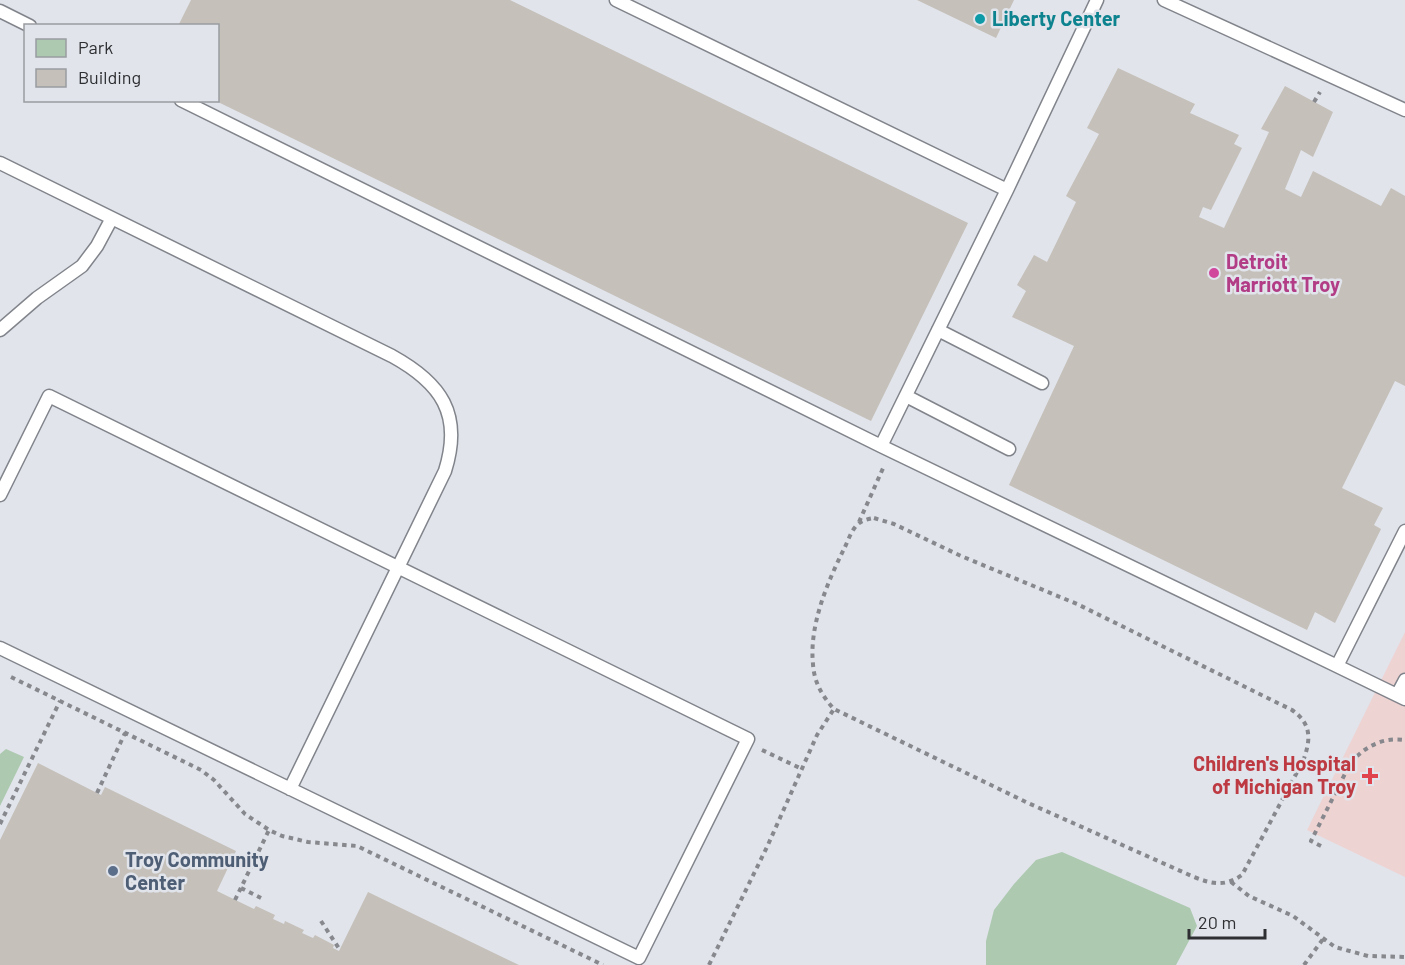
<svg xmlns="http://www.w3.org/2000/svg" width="1405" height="965" viewBox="0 0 1405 965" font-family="Barlow,sans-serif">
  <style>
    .medical { fill: #eed3d3 }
    .green { fill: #adc9b0 }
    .building { fill: #c5c0ba }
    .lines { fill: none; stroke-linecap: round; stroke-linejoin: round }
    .lane-casing { stroke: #81848b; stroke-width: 15 }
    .path { stroke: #86888d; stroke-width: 4; stroke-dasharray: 4.5 4.5; stroke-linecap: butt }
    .lane { stroke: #fff; stroke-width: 12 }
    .culture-dot { fill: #0f9aa8; stroke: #e1e4eb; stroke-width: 2 }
    .hotel-dot { fill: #d1479c; stroke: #e1e4eb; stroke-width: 2 }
    .health-dot { fill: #e0444e; stroke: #e1e4eb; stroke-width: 2 }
    .service-dot { fill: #5c6f8a; stroke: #e1e4eb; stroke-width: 2 }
    .labels { text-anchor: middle; stroke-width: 5; stroke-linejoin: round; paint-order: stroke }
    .culture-label { font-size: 20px; font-weight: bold; fill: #0d838f; stroke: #e1e4eb; text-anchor: start }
    .hotel-label { font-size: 20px; font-weight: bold; fill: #b23c85; stroke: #e1e4eb; text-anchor: start }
    .health-label { font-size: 20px; font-weight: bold; fill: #be3a42; stroke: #e1e4eb; text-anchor: end }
    .service-label { font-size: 20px; font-weight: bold; fill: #4e5e75; stroke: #e1e4eb; text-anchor: start }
  </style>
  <rect width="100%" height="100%" fill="#e1e4eb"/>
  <path class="medical" d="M 1405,632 L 1405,877 L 1307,830 Z"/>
  <path class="green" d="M 6,749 L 24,757 L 0,806 L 0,754 Z
    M 1062,852 L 1190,908 L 1197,926 L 1176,965 L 986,965 L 986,941 L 994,910 L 1014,884 L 1036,860 Z"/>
  <path class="building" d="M 191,0 L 510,0 L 968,223 L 871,421 L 218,102 L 218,26 L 178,26 Z
    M 917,0 L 1014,0 L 996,38 Z
    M 1118,68 L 1195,104 L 1190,113 L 1239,135 L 1234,144 L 1242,148 L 1211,210 L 1203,207 L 1199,217 L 1224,228 L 1269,132 L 1261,129 L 1285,86 L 1333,112 L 1313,157 L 1301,150 L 1285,189 L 1301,197 L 1313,171 L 1381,206 L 1391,188 L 1405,196 L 1405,386 L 1395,381 L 1342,488 L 1383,508 L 1374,525 L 1381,529 L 1335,623 L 1315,612 L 1307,630 L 1009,485 L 1074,346 L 1012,317 L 1026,291 L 1017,285 L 1034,255 L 1047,262 L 1076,202 L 1066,196 L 1099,134 L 1087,128 Z
    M 38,763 L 101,795 L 105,787 L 236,851 L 217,891 L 254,909 L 256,906 L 275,915 L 273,919 L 284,924 L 285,921 L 304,930 L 302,933 L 313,938 L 315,935 L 334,945 L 333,948 L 339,951 L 368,892 L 519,965 L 0,965 L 0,840 Z"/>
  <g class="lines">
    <g class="lane-casing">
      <path id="lane" d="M 616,0 L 1007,190
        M 1164,0 L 1405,110
        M 0,11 L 30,26
        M 181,100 L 881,446 L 1337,666 L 1405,531
        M 0,163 L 392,356 C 441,383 463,414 445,471 L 290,789
        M 0,330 L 37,298 L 82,266 L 97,246 L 112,218
        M 938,330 L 1042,383
        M 906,396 L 1009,449
        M 881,446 L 1007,190 L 1097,0
        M 0,495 L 49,396 L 748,739 L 639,958 L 0,648
        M 1337,666 L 1405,699
        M 1397,695 L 1405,680"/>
    </g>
    <path class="path" d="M 1314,102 L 1320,92
      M 874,518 L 894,524 L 961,556 L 1077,604 L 1292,710 C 1312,724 1311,740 1303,761 L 1242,875 C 1225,887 1212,884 1194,877 L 1028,803 L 834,709 C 822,696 814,682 813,664 C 809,626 827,583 844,549 C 848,541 851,531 857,525 C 862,520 868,519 874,518 Z
      M 859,522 L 884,466
      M 11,677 L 201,770 L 214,780 L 245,814 L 269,830 L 282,836 L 308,842 L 357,846 L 603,965
      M 762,750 L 802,769
      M 97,793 L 125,733
      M 0,824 L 60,701
      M 1321,846 L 1311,841 L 1351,762 C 1366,746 1383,737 1405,740
      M 1231,882 L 1249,896 L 1293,916 L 1335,947 L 1368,956 L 1405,957
      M 241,888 L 261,898
      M 235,900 L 269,830
      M 321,921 L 340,950
      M 709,965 L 767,847 L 817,735 L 834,709
      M 1304,965 L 1323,939"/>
    <use href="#lane" class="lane"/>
  </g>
  <circle class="culture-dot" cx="980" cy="19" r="6"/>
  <circle class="hotel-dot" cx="1214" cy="273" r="6"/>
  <path class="health-dot" d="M1367 767h6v6h6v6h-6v6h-6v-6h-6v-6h6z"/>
  <circle class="service-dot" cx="113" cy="871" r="6"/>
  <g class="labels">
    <g class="culture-label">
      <text x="992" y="26">Liberty Center</text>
    </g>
    <g class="hotel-label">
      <text x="1226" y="269">Detroit<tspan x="1226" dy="23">Marriott Troy</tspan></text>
    </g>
    <g class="health-label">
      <text x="1356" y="771">Children's Hospital<tspan x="1356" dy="23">of Michigan Troy</tspan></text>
    </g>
    <g class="service-label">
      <text x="125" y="867">Troy Community<tspan x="125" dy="23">Center</tspan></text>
    </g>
  </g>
  <rect x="24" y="24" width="195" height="78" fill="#e1e4eb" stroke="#999ca1" stroke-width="1.5"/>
  <rect x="36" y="39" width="30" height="18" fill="#adc9b0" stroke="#999ca1" stroke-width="1.5"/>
  <text x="78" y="54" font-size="18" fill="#2e2f32">Park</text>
  <rect x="36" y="69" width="30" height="18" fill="#c5c0ba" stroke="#999ca1" stroke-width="1.5"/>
  <text x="78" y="84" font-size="18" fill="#2e2f32">Building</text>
  <path d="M1189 929v9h76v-9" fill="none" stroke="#2e2f32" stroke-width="3"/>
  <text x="1198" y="929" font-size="18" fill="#2e2f32" stroke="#e1e4eb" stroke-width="4.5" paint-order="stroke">20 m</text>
</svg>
